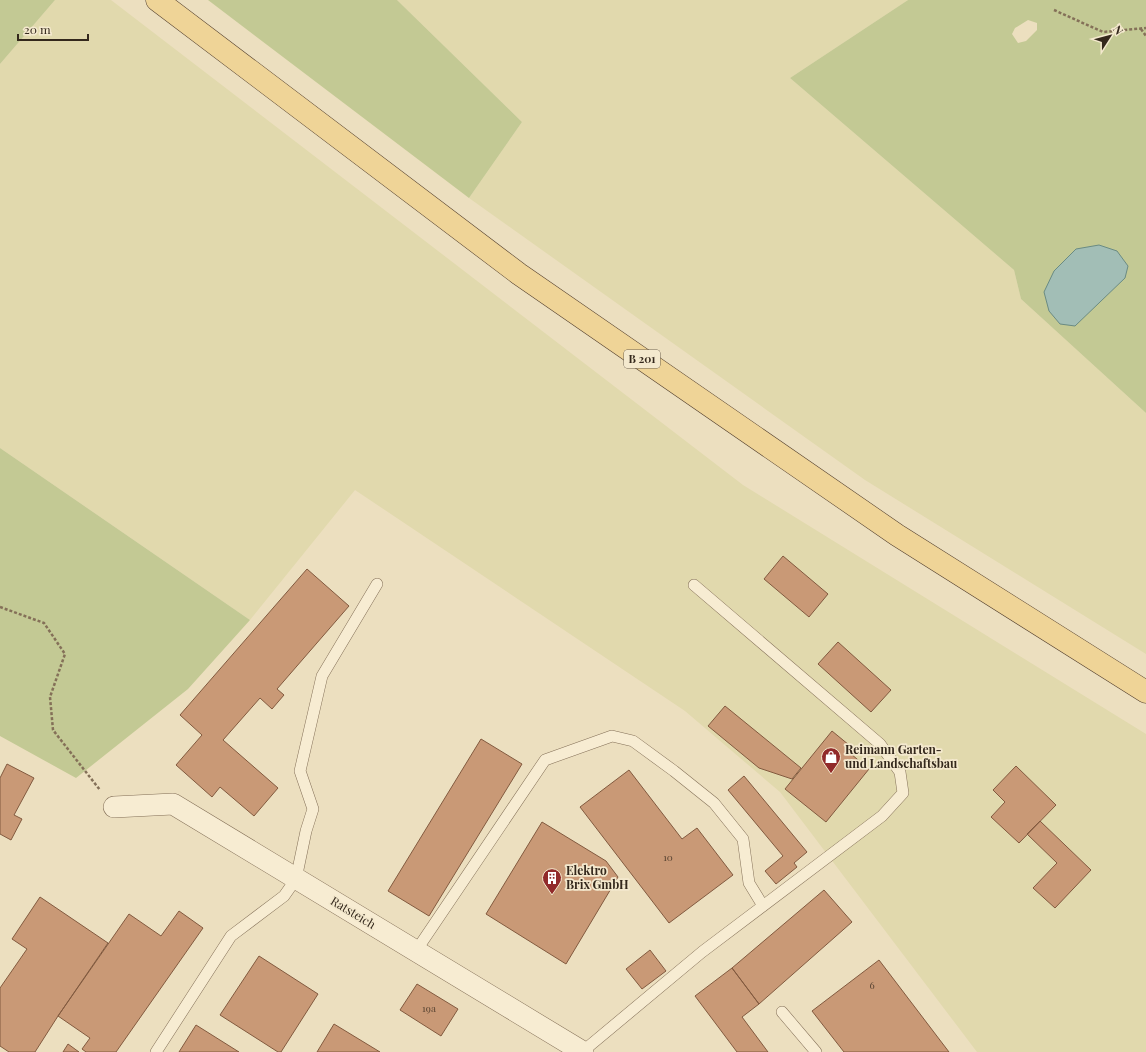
<svg xmlns="http://www.w3.org/2000/svg" width="1146" height="1052" viewBox="0 0 1146 1052" font-family="'Playfair Display',serif">
  <style>
    .farmland { fill: #e1d9ad }
    .green { fill: #c3c994; fill-rule: evenodd }
    .water { fill: #a2beb6; stroke: #6a8b83 }
    .building { fill: #c99976; stroke: #825a3f }
    .lines { fill: none; stroke-linecap: round; stroke-linejoin: round }
    .lane-casing { stroke: #847058; stroke-width: 12 }
    .street-casing { stroke: #847058; stroke-width: 22 }
    .primary-casing { stroke: #523e2d; stroke-width: 23 }
    .path { stroke: #847058; stroke-width: 2.5; stroke-dasharray: 3 2; stroke-linecap: butt }
    .lane { stroke: #f7ecd2; stroke-width: 11 }
    .street { stroke: #f7ecd2; stroke-width: 21 }
    .primary { stroke: #efd497; stroke-width: 22 }
    .labels { text-anchor: middle; stroke-width: 3.5; stroke-linejoin: round; paint-order: stroke }
    .number-label { font-size: 10px; fill: #594432 }
    .shield { fill: #f4e9ce; stroke: #6e6251; stroke-width: 1 }
    .shield-label { font-size: 11px; font-weight: bold; fill: #34281c }
    .poi-label { font-size: 12px; font-weight: bold; fill: #34281c; stroke: #f4e9ce; text-anchor: start }
    .street-label { font-size: 12px; fill: #34281c; stroke: #f4e9ce }
  </style>
  <rect width="100%" height="100%" fill="#ecdfbf"/>
  <path class="farmland" d="M 55,0 L 111,0 L 743,485 L 1146,734 L 1146,1052 L 977,1052 L 780,792 L 685,711 L 355,490 L 250,620 L 0,448 L 0,64 Z
    M 397,0 L 908,0 L 790,78 L 1014,270 L 1021,299 L 1146,413 L 1146,654 L 865,480 L 469,198 L 522,122 Z"/>
  <path class="green" d="M 0,0 L 55,0 L 0,64 Z
    M 208,0 L 397,0 L 522,122 L 469,198 Z
    M 908,0 L 1146,0 L 1146,413 L 1021,299 L 1014,270 L 790,78 ZM 1028,20 L 1037,23 L 1037,30 L 1026,41 L 1018,43 L 1012,34 L 1015,28 Z
    M 0,448 L 250,620 L 188,689 L 76,778 L 0,736 Z"/>
  <path class="water" d="M 1099,245 L 1117,251 L 1128,266 L 1125,278 L 1075,326 L 1060,324 L 1049,311 L 1044,292 L 1054,271 L 1076,249 Z"/>
  <path class="building" d="M 783,556 L 828,594 L 809,617 L 764,579 Z
    M 307,569 L 349,606 L 277,689 L 284,695 L 272,709 L 260,698 L 223,740 L 278,788 L 254,816 L 220,787 L 212,797 L 176,765 L 202,735 L 180,715 Z
    M 838,642 L 891,690 L 871,712 L 818,664 Z
    M 725,706 L 801,768 L 792,779 L 759,768 L 708,726 Z
    M 832,731 L 849,745 L 845,749 L 869,769 L 826,822 L 785,789 Z
    M 481,739 L 522,764 L 429,916 L 388,891 Z
    M 7,764 L 34,778 L 14,815 L 22,819 L 11,840 L 0,834 L 0,778 Z
    M 1016,766 L 1056,805 L 1019,843 L 991,817 L 1005,802 L 993,790 Z
    M 629,770 L 682,839 L 697,828 L 733,875 L 669,923 L 580,807 Z
    M 744,776 L 807,852 L 794,863 L 797,867 L 776,884 L 765,871 L 783,856 L 728,790 Z
    M 1040,821 L 1091,870 L 1055,908 L 1033,888 L 1057,863 L 1027,834 Z
    M 542,822 L 606,861 L 618,877 L 566,964 L 486,914 Z
    M 824,890 L 852,922 L 759,1004 L 732,968 Z
    M 40,897 L 108,943 L 58,1016 L 35,1052 L 9,1052 L 0,1046 L 0,988 L 27,949 L 12,939 Z
    M 179,911 L 203,928 L 116,1052 L 86,1052 L 82,1049 L 90,1038 L 58,1016 L 129,914 L 161,936 Z
    M 650,950 L 666,971 L 642,989 L 626,969 Z
    M 259,956 L 318,994 L 281,1052 L 278,1052 L 220,1015 Z
    M 879,960 L 949,1052 L 844,1052 L 812,1011 Z
    M 732,968 L 759,1004 L 742,1017 L 768,1052 L 737,1052 L 695,996 Z
    M 417,984 L 458,1009 L 441,1036 L 400,1010 Z
    M 334,1024 L 380,1052 L 317,1052 Z
    M 196,1025 L 239,1052 L 179,1052 Z
    M 68,1044 L 79,1052 L 63,1052 Z"/>
  <g class="lines">
    <g class="lane-casing">
      <path id="lane" d="M 416,951 L 545,760 L 612,736 L 633,741 L 674,771 L 714,803 L 743,839 L 749,883 L 763,906
        M 782,1012 L 816,1052
        M 156,1052 L 231,936 L 284,896 L 296,879 L 306,831 L 313,809 L 300,771 L 322,676 L 377,584
        M 582,1052 L 702,952 L 882,816 L 903,793 L 900,772 L 880,744 L 694,585"/>
    </g>
    <g class="street-casing">
      <path id="street" d="M 114,807 L 173,804 L 583,1052"/>
    </g>
    <g class="primary-casing">
      <path id="primary" d="M 157,0 L 519,274 L 897,535 L 1146,692"/>
    </g>
    <path class="path" d="M 1054,10 L 1103,32 L 1146,28
      M 1141,29 L 1146,36
      M 0,607 L 44,623 L 65,654 L 50,697 L 53,730 L 100,790"/>
    <use href="#lane" class="lane"/>
    <use href="#street" class="street"/>
    <use href="#primary" class="primary"/>
  </g>
  <defs>
    <g id="shop-pin" transform="scale(1)"><path d="M0 17L-7.5 6A9.5 9.5 0 1 1 7.5 6Z" fill="#912a2a" stroke="#f4e9ce"/><path d="M-5-2.5h2.3a2.7 3.5 0 0 1 5.4 0H5L5.5 6h-11ZM-1.5-2.5h3a1.5 2.3 0 0 0-3 0Z" fill="#fff"/></g>
    <g id="building-pin" transform="scale(1)"><path d="M0 17L-7.5 6A9.5 9.5 0 1 1 7.5 6Z" fill="#912a2a" stroke="#f4e9ce"/><path d="M-4-6H4V6H1V3H-1V6H-4ZM-2.5-4.3h1.7v1.8h-1.7ZM.8-4.3h1.7v1.8H.8ZM-2.5-1h1.7V.8h-1.7ZM.8-1h1.7V.8H.8Z" fill="#fff"/></g>
  </defs>
  <g fill-rule="evenodd">
    <use href="#shop-pin" x="831" y="757"/>
    <use href="#building-pin" x="552" y="878"/>
  </g>
  <g class="labels">
    <g class="number-label">
      <text x="668" y="861">10</text>
      <text x="872" y="989">6</text>
      <text x="429" y="1012">19a</text>
    </g>
    <rect class="shield" x="624" y="350" width="36" height="18" rx="3"/>
    <g class="shield-label">
      <text x="642" y="363">B 201</text>
    </g>
    <g class="poi-label">
      <text x="845" y="754">Reimann Garten-<tspan x="845" dy="14">und Landschaftsbau</tspan></text>
      <text x="566" y="875">Elektro<tspan x="566" dy="14">Brix GmbH</tspan></text>
    </g>
    <g class="street-label">
      <text transform="translate(353 913) rotate(31)" y="4">Ratsteich</text>
    </g>
  </g>
  <g transform="translate(1110 36) rotate(54)" stroke="#f4e9ce" stroke-width="3" paint-order="stroke">
  <path d="M0-3L7 15L0 10L-7 15Z" fill="#34281c"/>
  <text y="-6" font-size="11" font-weight="bold" text-anchor="middle" fill="#34281c">N</text>
  </g>
  <path d="M18 34v6h70v-6" fill="none" stroke="#34281c" stroke-width="2"/>
  <text x="24" y="34" font-size="12" fill="#34281c" stroke="#f4e9ce" stroke-width="3" paint-order="stroke">20 m</text>
</svg>
